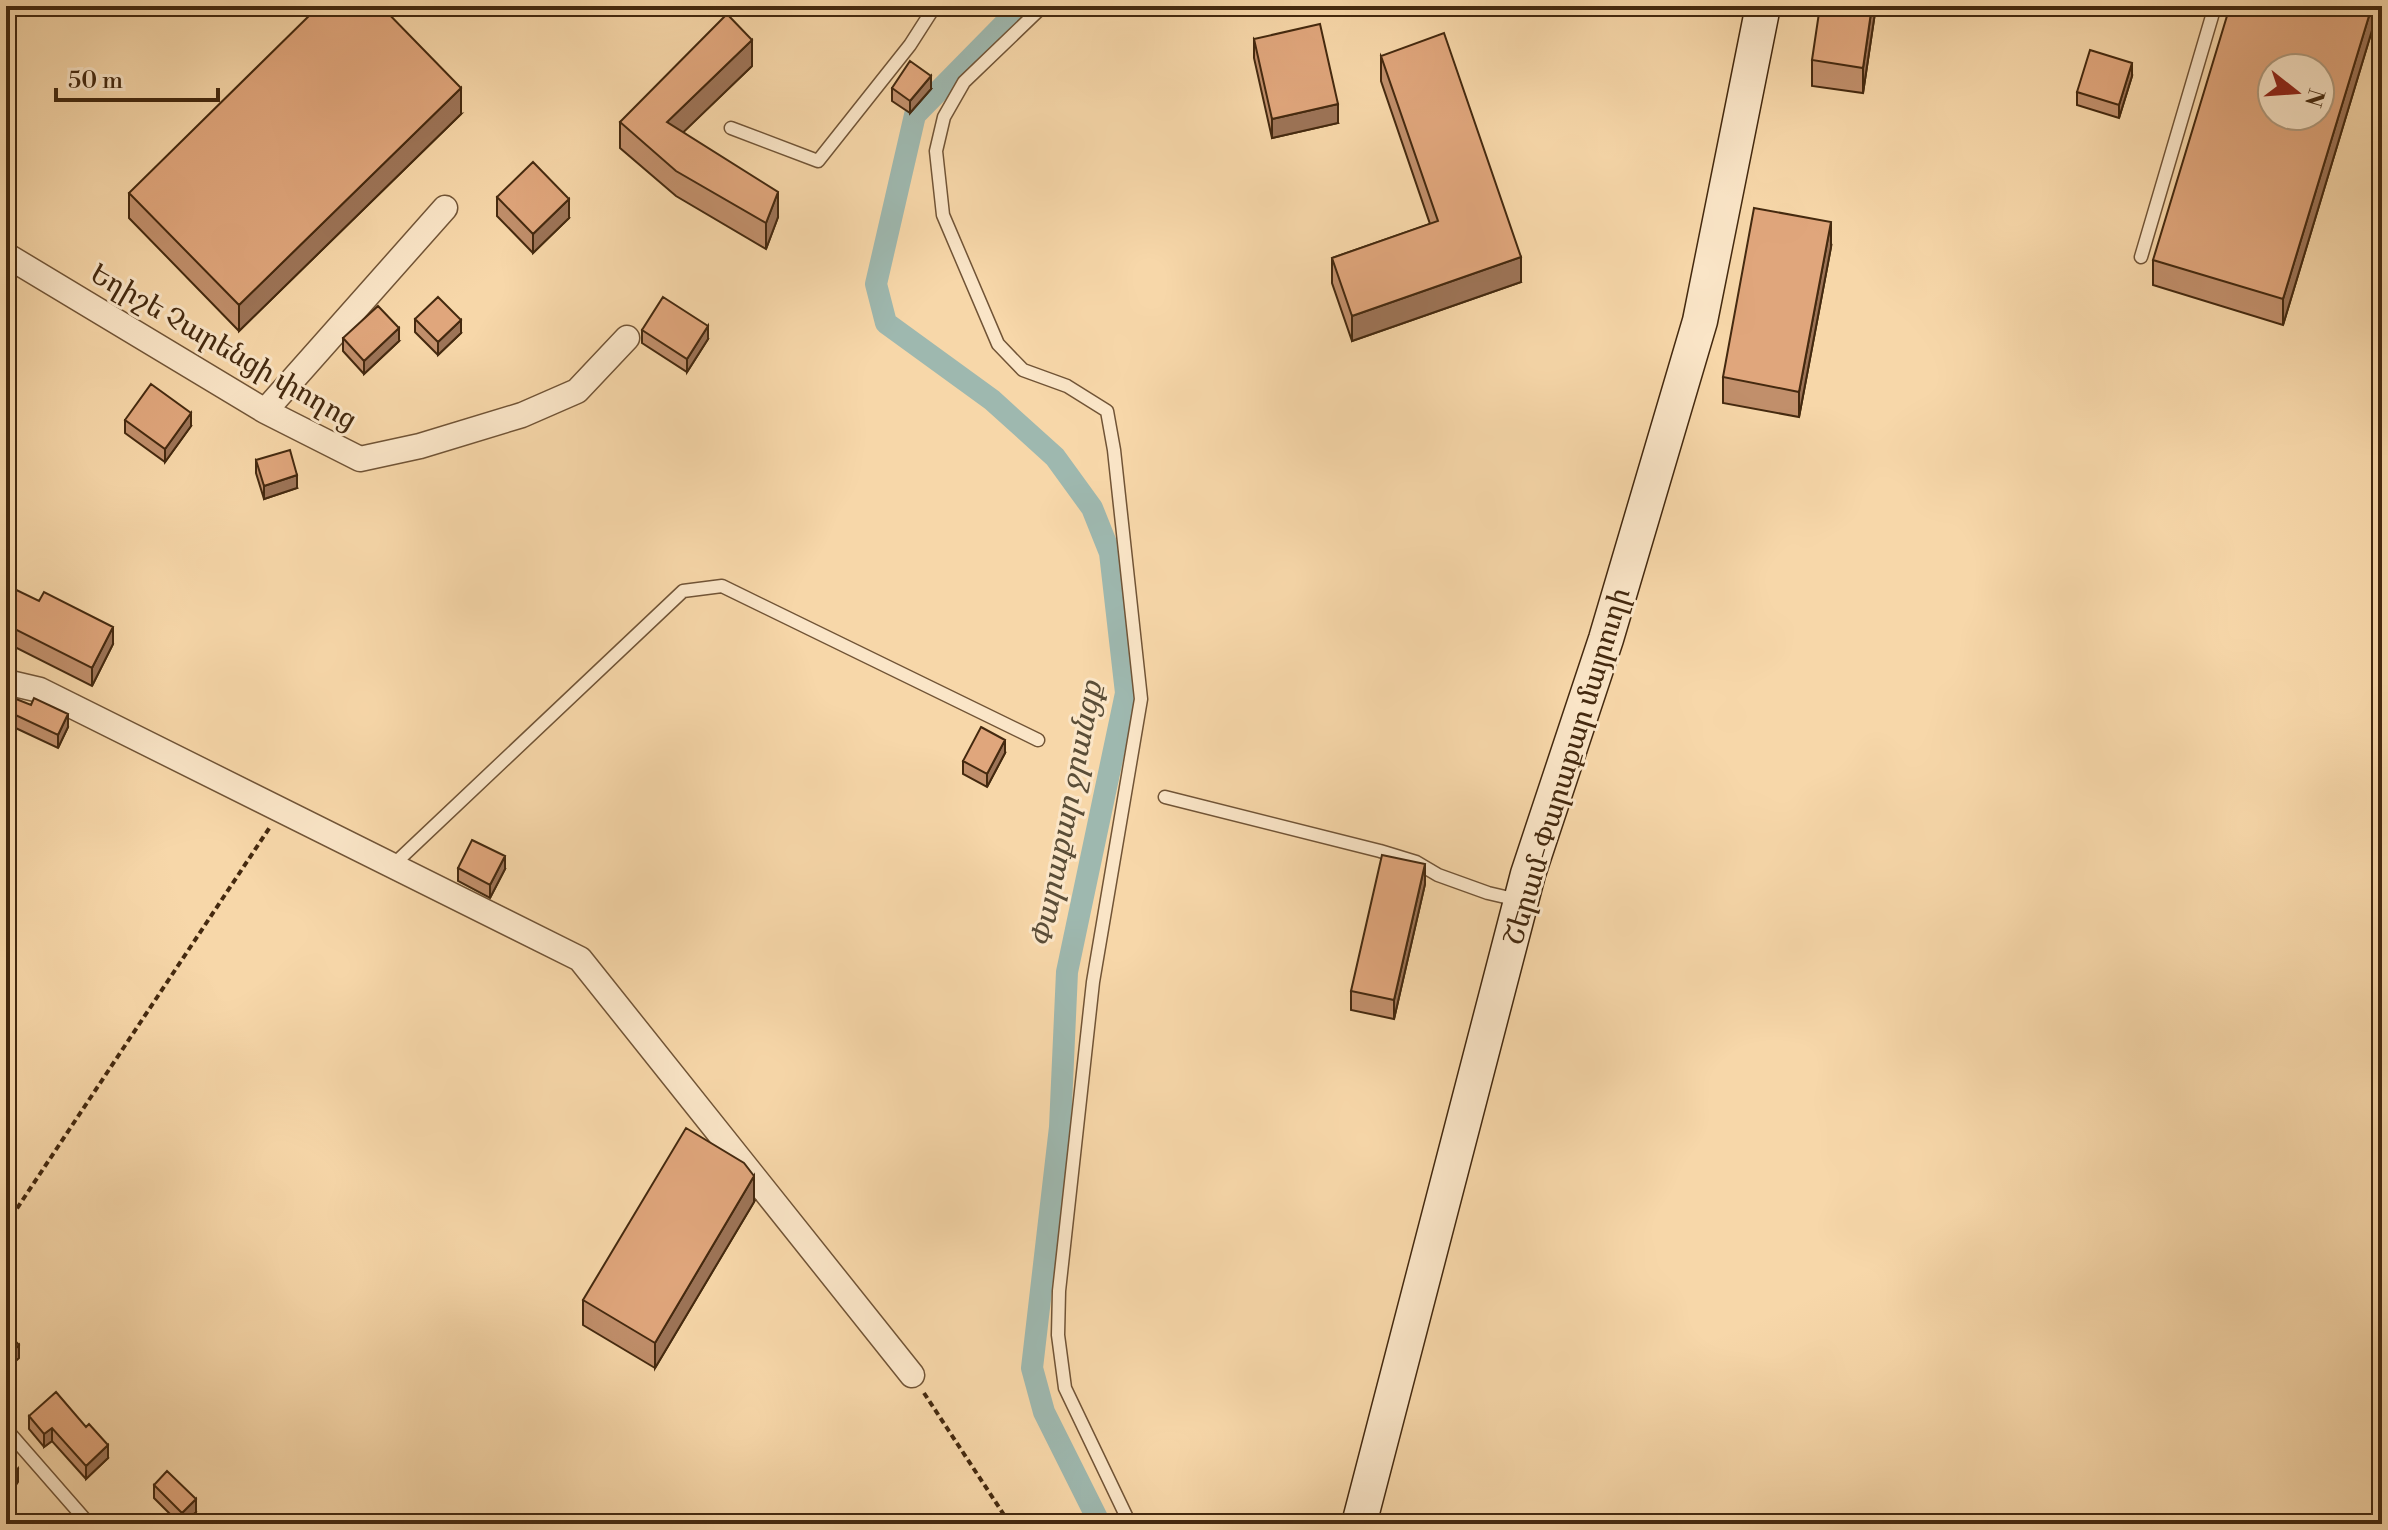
<svg xmlns="http://www.w3.org/2000/svg" width="2388" height="1530" viewBox="0 0 2388 1530" font-family="'Libre Bodoni','Noto Serif Armenian',serif">
  <style>
    .lines { fill: none; stroke-linecap: round; stroke-linejoin: round }
    .canal { stroke: #9eb8af; stroke-width: 22 }
    .lane-casing { stroke: #715436; stroke-width: 15 }
    .street-casing { stroke: #715436; stroke-width: 27 }
    .secondary-casing { stroke: #44290f; stroke-width: 37 }
    .path { stroke: #44290f; stroke-width: 4; stroke-dasharray: 6 4; stroke-linecap: butt }
    .lane { stroke: #fae5c7; stroke-width: 12 }
    .street { stroke: #fae5c7; stroke-width: 24 }
    .secondary { stroke: #fae5c7; stroke-width: 34 }
    .wall { fill: #c18f6b; stroke: #44290f; stroke-width: 2 }
    .shaded-wall { fill: #9d7457; stroke: #44290f; stroke-width: 2 }
    .building { fill: #e0a67c; stroke: #44290f; stroke-width: 2; fill-rule: evenodd }
    .labels { text-anchor: middle; stroke-width: 6; stroke-linejoin: round; paint-order: stroke }
    .street-label { font-size: 28px; fill: #44290f; stroke: #fae5c7 }
    .water-label { font-size: 30px; font-style: italic; fill: #5a4d37; stroke: #fae5c7 }
  </style>
  <rect width="100%" height="100%" fill="#f7d7a9"/>
  <filter id="stains"><feTurbulence type="fractalNoise" baseFrequency=".0025" numOctaves="4"/><feColorMatrix values="0 0 0 0 .2 0 0 0 0 .09 0 0 0 0 .02 0 0 0 .5 -.17"/></filter>
  <radialGradient id="worn" r=".72"><stop offset=".6" stop-color="#630" stop-opacity="0"/><stop offset="1" stop-color="#630" stop-opacity=".3"/></radialGradient>
  <g class="lines">
    <path class="canal" d="M 1022,6 L 915,115 L 876,284 L 886,323 L 992,400 L 1055,457 L 1092,508 L 1110,553 L 1126,693 L 1067,972 L 1060,1127 L 1032,1368 L 1044,1412 L 1100,1524"/>
    <g class="lane-casing">
      <path id="lane" d="M 1043,6 L 964,82 L 944,117 L 936,151 L 943,215 L 998,344 L 1023,370 L 1067,386 L 1107,411 L 1114,450 L 1141,699 L 1093,982 L 1059,1291 L 1058,1335 L 1065,1388 L 1130,1524
        M 731,128 L 818,161 L 910,45 L 935,6
        M 2141,257 L 2215,6
        M 1165,797 L 1380,851 L 1416,862 L 1438,875 L 1488,893 L 1518,900
        M 391,867 L 683,591 L 722,586 L 1038,740
        M 6,1429 L 89,1524"/>
    </g>
    <g class="street-casing">
      <path id="street" d="M 6,255 L 265,411 L 360,459 L 420,446 L 522,415 L 577,391 L 627,338
        M 265,411 L 445,208
        M 6,682 L 40,690 L 580,959 L 912,1375"/>
    </g>
    <g class="secondary-casing">
      <path id="secondary" d="M 1359,1524 L 1528,874 L 1606,639 L 1700,321 L 1763,6"/>
    </g>
    <path class="path" d="M 6,1225 L 270,827
      M 924,1393 L 1010,1524"/>
    <use href="#lane" class="lane"/>
    <use href="#street" class="street"/>
    <use href="#secondary" class="secondary"/>
  </g>
  <path class="wall" d="M 1876,6 L 1863,93 L 1812,86 L 1812,60 Z
    M 2373,6 L 2373,27 L 2283,325 L 2153,285 L 2153,260 Z
    M 1254,39 L 1338,123 L 1272,138 L 1254,58 Z
    M 1381,56 L 1521,282 L 1352,341 L 1332,283 L 1332,258 L 1430,224 L 1381,81 Z
    M 752,66 L 683,132 L 778,217 L 766,249 L 676,196 L 620,148 L 620,122 Z
    M 2132,76 L 2119,118 L 2077,105 L 2077,92 Z
    M 892,88 L 931,89 L 910,113 L 892,101 Z
    M 461,114 L 239,331 L 129,218 L 129,193 Z
    M 497,197 L 569,218 L 533,253 L 497,216 Z
    M 1831,247 L 1799,417 L 1723,403 L 1723,377 Z
    M 415,319 L 461,333 L 438,355 L 415,332 Z
    M 642,330 L 708,339 L 687,372 L 642,343 Z
    M 343,338 L 399,341 L 364,374 L 343,351 Z
    M 125,420 L 191,426 L 165,462 L 125,433 Z
    M 256,460 L 297,488 L 264,499 L 256,473 Z
    M 6,585 L 113,644 L 92,686 L 9,644 L 7,647 L 6,647 Z
    M 6,695 L 68,727 L 58,748 L 7,724 Z
    M 1005,753 L 987,787 L 963,774 L 963,761 Z
    M 458,868 L 505,869 L 490,898 L 458,881 Z
    M 1425,884 L 1394,1019 L 1351,1010 L 1351,991 Z
    M 754,1202 L 655,1368 L 583,1325 L 583,1300 Z
    M 29,1416 L 108,1458 L 86,1479 L 52,1441 L 44,1447 L 29,1429 Z
    M 154,1485 L 196,1512 L 184,1524 L 180,1524 L 154,1498 Z"/>
  <path class="shaded-wall" d="M 1872,6 L 1876,6 L 1863,93 L 1863,68 Z
    M 2372,6 L 2373,6 L 2373,27 L 2283,325 L 2283,299 Z
    M 752,40 L 752,66 L 667,148 L 667,122 Z
    M 2132,63 L 2132,76 L 2119,118 L 2119,105 Z
    M 931,76 L 931,89 L 910,113 L 910,101 Z
    M 461,88 L 461,114 L 239,331 L 239,305 Z
    M 1338,104 L 1338,123 L 1272,138 L 1272,119 Z
    M 778,192 L 778,217 L 766,249 L 766,223 Z
    M 569,199 L 569,218 L 533,253 L 533,234 Z
    M 1831,222 L 1831,247 L 1799,417 L 1799,392 Z
    M 1521,257 L 1521,282 L 1352,341 L 1352,316 Z
    M 461,320 L 461,333 L 438,355 L 438,342 Z
    M 708,326 L 708,339 L 687,372 L 687,359 Z
    M 399,328 L 399,341 L 364,374 L 364,361 Z
    M 191,413 L 191,426 L 165,462 L 165,449 Z
    M 297,475 L 297,488 L 264,499 L 264,486 Z
    M 9,626 L 9,644 L 7,647 L 7,630 Z
    M 113,627 L 113,644 L 92,686 L 92,668 Z
    M 68,714 L 68,727 L 58,748 L 58,735 Z
    M 1005,740 L 1005,753 L 987,787 L 987,774 Z
    M 505,856 L 505,869 L 490,898 L 490,885 Z
    M 1425,864 L 1425,884 L 1394,1019 L 1394,1000 Z
    M 754,1176 L 754,1202 L 655,1368 L 655,1343 Z
    M 19,1345 L 19,1358 L 6,1370 L 6,1358 Z
    M 52,1428 L 52,1441 L 44,1447 L 44,1434 Z
    M 108,1445 L 108,1458 L 86,1479 L 86,1466 Z
    M 18,1469 L 18,1482 L 6,1500 L 6,1487 Z
    M 196,1499 L 196,1512 L 184,1524 L 182,1524 L 182,1513 Z"/>
  <path class="building" d="M 319,6 L 381,6 L 461,88 L 239,305 L 129,193 Z
    M 1820,6 L 1872,6 L 1863,68 L 1812,60 Z
    M 2230,6 L 2372,6 L 2283,299 L 2153,260 ZM 2272,68 L 2320,68 L 2320,116 L 2272,116 Z
    M 727,14 L 752,40 L 667,122 L 778,192 L 766,223 L 676,171 L 620,122 Z
    M 1320,24 L 1338,104 L 1272,119 L 1254,39 Z
    M 1444,33 L 1521,257 L 1352,316 L 1332,258 L 1438,221 L 1381,56 Z
    M 2090,50 L 2132,63 L 2119,105 L 2077,92 Z
    M 910,61 L 931,76 L 910,101 L 892,88 Z
    M 533,162 L 569,199 L 533,234 L 497,197 Z
    M 1754,208 L 1831,222 L 1799,392 L 1723,377 Z
    M 438,297 L 461,320 L 438,342 L 415,319 Z
    M 663,297 L 708,326 L 687,359 L 642,330 Z
    M 378,306 L 399,328 L 364,361 L 343,338 Z
    M 151,384 L 191,413 L 165,449 L 125,420 Z
    M 290,450 L 297,475 L 264,486 L 256,460 Z
    M 6,585 L 39,601 L 44,592 L 113,627 L 92,668 L 9,626 L 7,630 L 6,629 Z
    M 6,695 L 31,705 L 34,698 L 68,714 L 58,735 L 7,711 L 6,712 Z
    M 981,727 L 1005,740 L 987,774 L 963,761 Z
    M 472,840 L 505,856 L 490,885 L 458,868 Z
    M 1382,855 L 1425,864 L 1394,1000 L 1351,991 Z
    M 686,1128 L 744,1163 L 754,1176 L 655,1343 L 583,1300 Z
    M 6,1331 L 19,1345 L 6,1358 Z
    M 56,1392 L 86,1427 L 89,1424 L 108,1445 L 86,1466 L 52,1428 L 44,1434 L 29,1416 Z
    M 6,1461 L 18,1469 L 6,1487 Z
    M 167,1471 L 196,1499 L 182,1513 L 154,1485 Z"/>
  <g class="labels">
    <g class="street-label">
      <text transform="translate(224 346) rotate(30)" y="10">Եղիշե Չարենցի փողոց</text>
      <text transform="translate(1566 766) rotate(-73)" y="10">Շերամ-Փարաքար մայրուղի</text>
    </g>
    <g class="water-label">
      <text transform="translate(1066 814) rotate(-79)" y="10">Փարաքար ջրանցք</text>
    </g>
  </g>
  <rect width="2388" height="1530" fill="none" stroke="#f7d7a9" stroke-width="32"/>
  <rect x="8" y="8" width="2372" height="1514" fill="none" stroke="#44290f" stroke-width="4"/>
  <rect x="16" y="16" width="2356" height="1498" fill="none" stroke="#44290f" stroke-width="2"/>
  <g transform="translate(2296 92) rotate(107)"><circle r="38" fill="#fae5c7" stroke="#b19a7d" stroke-width="2"/>
  <path d="M0-6L14 30L0 20L-14 30Z" fill="#8f2418"/>
  <text y="-12" font-size="22" font-weight="bold" text-anchor="middle" fill="#44290f">N</text>
  </g>
  <path d="M56 88v12h162v-12" fill="none" stroke="#44290f" stroke-width="4"/>
  <text x="68" y="88" font-size="24" fill="#44290f" stroke="#fae5c7" stroke-width="6" paint-order="stroke">50 m</text>
  <rect width="100%" height="100%" filter="url(#stains)"/>
  <rect width="100%" height="100%" fill="url(#worn)"/>
</svg>
